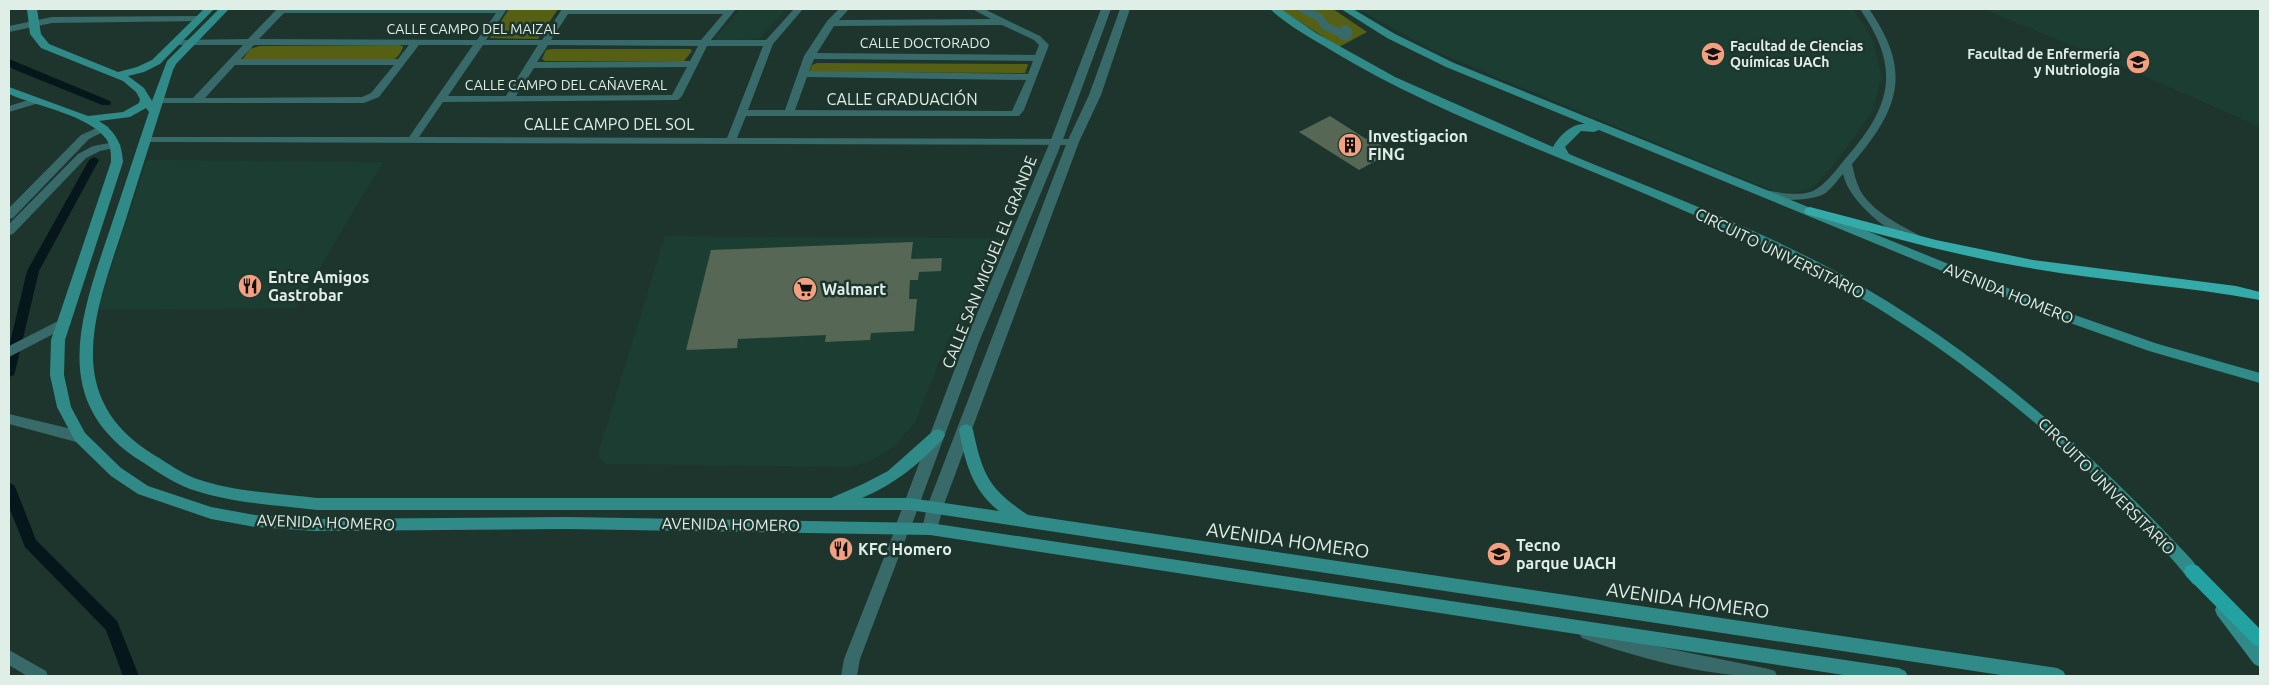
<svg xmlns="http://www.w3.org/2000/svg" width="2269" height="685" viewBox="0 0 2269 685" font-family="Ubuntu,sans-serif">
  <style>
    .built { fill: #1c3e32 }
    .green { fill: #556015 }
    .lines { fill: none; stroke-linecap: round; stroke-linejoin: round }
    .canal { fill: #06171b; fill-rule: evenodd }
    .building { fill: #566755 }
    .pedestrian { stroke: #376a68; stroke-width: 8 }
    .minor { fill: #376a68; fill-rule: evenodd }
    .tertiary { fill: #376a68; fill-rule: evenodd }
    .secondary { fill: #308a88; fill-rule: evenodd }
    .primary { fill: #22a2a0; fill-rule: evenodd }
    .trunk { fill: #35aba9; fill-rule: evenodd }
    .labels { text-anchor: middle; stroke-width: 5; stroke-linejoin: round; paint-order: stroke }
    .far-street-label { font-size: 14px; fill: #e0eee8; stroke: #1d352c }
    .far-poi-label { font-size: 14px; font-weight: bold; fill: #e0eee8; stroke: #1d352c; text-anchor: start }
    .street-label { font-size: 16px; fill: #e0eee8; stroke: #1d352c }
    .poi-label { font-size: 16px; font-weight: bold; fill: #e0eee8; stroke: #1d352c; text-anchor: start }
    .near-street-label { font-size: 19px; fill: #e0eee8; stroke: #1d352c }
  </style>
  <rect width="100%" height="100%" fill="#1d352c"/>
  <path class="built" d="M 740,9 L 786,9 L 759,39 L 717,41 L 715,38 Z
    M 1358,9 L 1853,9 L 1872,38 L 1882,76 L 1872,112 L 1837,161 L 1813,188 L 1800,192 L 1781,193 L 1763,187 L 1501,79 L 1431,49 Z
    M 1984,9 L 2260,9 L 2260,127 L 2121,66 Z
    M 147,160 L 383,162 L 296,308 L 99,310 L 100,300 Z
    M 665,236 L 751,237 L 1002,238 L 961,330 L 955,334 L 950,335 L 915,422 L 895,446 L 876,458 L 853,467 L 606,464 L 599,458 L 599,450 Z"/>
  <path class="green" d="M 509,9 L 558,9 L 538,39 L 490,38 Z
    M 1280,9 L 1333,9 L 1367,32 L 1339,47 Z
    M 399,45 L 403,46 C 402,52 398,57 393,60 L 243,59 L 250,49 L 259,46 Z
    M 552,49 L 690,49 L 692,51 L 684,61 L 545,61 L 542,59 L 546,50 Z
    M 817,63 L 1027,64 L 1028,65 L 1025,73 L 809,72 L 812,65 Z"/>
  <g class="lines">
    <path class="canal" d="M 9,59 L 110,101 L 111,103 L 110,105 L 102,105 L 13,69 L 9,66 Z
      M 94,157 L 99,160 L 39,271 L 15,372 L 14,375 L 9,377 L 9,347 L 27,271 L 89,160 Z
      M 9,483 L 14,485 L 16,489 L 36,540 L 117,621 L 139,676 L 123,676 L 106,630 L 25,547 L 9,507 Z"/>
  </g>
  <path class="building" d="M 1330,116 L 1366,139 L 1369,137 L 1392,152 L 1359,170 L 1299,132 Z
    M 913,242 L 911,259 L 942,258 L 941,271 L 919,272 L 918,280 L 910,280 L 909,299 L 917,299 L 914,331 L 871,333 L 870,340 L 825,342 L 826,335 L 738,339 L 737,348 L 686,350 L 711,250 Z"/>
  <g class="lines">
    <path class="pedestrian" d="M 1303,9 L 1319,17 L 1325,26 L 1340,33
      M1341.5 33a3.5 3.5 0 1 1 7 0a3.5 3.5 0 1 1-7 0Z"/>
    <path class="minor" d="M 277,9 L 507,9 L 486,40 L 542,40 L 562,9 L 736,9 L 711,40 L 766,40 L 794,9 L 803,9 L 773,44 L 748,110 L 785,110 L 804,56 L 827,21 L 839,9 L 849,9 L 839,20 L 991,19 L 972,9 L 984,9 L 1040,36 L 1049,45 L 1024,110 L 1019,116 L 746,116 L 737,138 L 1073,139 L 1078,142 L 1073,145 L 141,142 L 141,138 L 145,137 L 409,137 L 473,45 L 419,45 L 379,97 L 364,103 L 154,103 L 154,99 L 158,98 L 193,98 L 243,45 L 176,45 L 173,44 L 173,40 L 248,39 ZM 284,13 L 496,13 L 477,40 L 259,39 ZM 568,14 L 723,14 L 701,40 L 551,40 ZM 1002,25 L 1034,40 L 1039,45 L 1035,55 L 817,53 L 834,26 ZM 254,45 L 409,45 L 398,59 L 241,59 ZM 483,45 L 538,45 L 506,96 L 448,96 ZM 548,45 L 698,46 L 690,61 L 537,62 ZM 707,46 L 763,46 L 727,138 L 419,137 L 443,102 L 678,100 L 682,96 ZM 814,59 L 1033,61 L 1028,74 L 809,71 ZM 235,65 L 394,65 L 371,93 L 362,97 L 205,98 ZM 687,67 L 672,95 L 516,96 L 534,68 ZM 807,77 L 1026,80 L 1012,111 L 795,110 Z
      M 1860,9 L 1869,9 C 1913,72 1899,109 1852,164 C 1854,173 1856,182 1860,190 C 1873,213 1901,225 1922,237 L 1924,240 L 1922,243 L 1918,244 C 1891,236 1849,202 1843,174 C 1837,180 1832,189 1824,194 C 1812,201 1768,203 1758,193 L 1764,190 C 1779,192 1798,197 1813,191 C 1825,185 1837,169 1845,159 C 1892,106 1901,68 1860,9 Z
      M 198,16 L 201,17 L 201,21 L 52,23 L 9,32 L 9,26 L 52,17 Z
      M 35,98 L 39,99 L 39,103 L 9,112 L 9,106 Z
      M 903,521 L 908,523 L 910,527 L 860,659 L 857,676 L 841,676 L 844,659 L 896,527 L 898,523 Z
      M 1587,626 L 1641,643 L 1769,669 L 1775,671 L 1777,676 C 1718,680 1637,658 1582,638 L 1579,633 L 1582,628 Z
      M 9,650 L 46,671 L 48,676 L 27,676 L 9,665 Z"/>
    <path class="tertiary" d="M 1101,9 L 1111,9 L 1062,142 L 979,342 L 911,527 L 909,532 L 903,533 L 897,532 L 895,527 L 965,342 L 1050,142 Z
      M 1120,9 L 1130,9 L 1101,95 L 1079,142 L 943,507 L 936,534 L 930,535 L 924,534 L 922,529 L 927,507 L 1067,142 L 1089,95 Z
      M 103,125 L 107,126 L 109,128 L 107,130 L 89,139 L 13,218 L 9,219 L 9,208 L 81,135 Z
      M 115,142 L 121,145 L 119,147 L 100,151 L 86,158 L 13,234 L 9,235 L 9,224 L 78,154 L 93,146 Z
      M 64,318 L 69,320 L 71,323 L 69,326 L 9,357 L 9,346 Z
      M 9,414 L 80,431 L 85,433 L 87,437 L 85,441 L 80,443 L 9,424 Z"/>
    <path class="secondary" d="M 27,9 L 37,9 L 41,34 L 49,44 L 118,72 L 137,67 L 152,60 L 204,9 L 214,9 L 160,64 L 144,72 L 128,76 L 144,88 L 152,101 L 167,61 L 219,9 L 229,9 L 176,64 L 173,70 C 157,121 141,171 125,222 C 97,308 58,396 154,455 C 168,463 182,474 197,479 C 235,492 277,493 317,498 L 831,498 L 863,484 L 888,471 L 933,431 L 938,429 L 943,431 L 945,435 L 943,439 C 919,464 895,484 862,498 L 910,498 L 999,511 C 972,490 965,462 959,430 L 961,426 L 966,424 L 971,426 L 973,430 C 983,476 989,489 1028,515 L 2057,668 L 2063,671 L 2066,676 L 2007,676 L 910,510 L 317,510 C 274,505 231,503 190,489 C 174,483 159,473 144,463 C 49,405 79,321 108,235 C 122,194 135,153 149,112 L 146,108 L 130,117 L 99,121 C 115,131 122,143 123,162 L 65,340 L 64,375 L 71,407 L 85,433 L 121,468 L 148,486 L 211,507 L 255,515 L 315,519 L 566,517 L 930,523 L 1899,668 L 1905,671 L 1908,676 L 1850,676 L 930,535 L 566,529 L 315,531 L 255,527 L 211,519 L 138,494 L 111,476 L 75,441 L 57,407 L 50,375 L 51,340 L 111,162 C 111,154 111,147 107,140 C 90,115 35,106 9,94 L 9,87 L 88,116 L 123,112 L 139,103 L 140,99 L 136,92 L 123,81 L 41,48 L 30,34 Z
      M 1270,9 L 1281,9 L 1316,33 L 1395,77 L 1553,147 C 1559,136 1572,123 1585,124 L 1446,67 L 1387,38 L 1341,9 L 1353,9 L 1395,34 L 1454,63 L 2069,313 L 2158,344 L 2260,373 L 2260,383 L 2149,351 L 2059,319 L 1599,130 L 1594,132 L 1581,131 L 1565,147 L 1569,154 C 1658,191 1749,225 1835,271 C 1971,345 2086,446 2191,559 L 2207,579 L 2205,584 L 2199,586 L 2193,584 C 2092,461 1965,354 1826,278 C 1757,240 1682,210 1610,179 C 1517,140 1420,104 1334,52 C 1313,39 1288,26 1270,9 Z
      M 2223,603 L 2229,605 L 2260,646 L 2260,667 L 2254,664 L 2217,615 L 2215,610 L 2217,605 Z"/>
    <path class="primary" d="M 2192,564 L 2198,566 L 2260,629 L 2260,647 L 2254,645 L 2186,576 L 2184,571 L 2186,566 Z"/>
    <path class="trunk" d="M 1810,207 L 1936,240 L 2033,260 L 2236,286 L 2260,292 L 2260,300 C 2185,286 2110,282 2035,269 C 1957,256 1881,235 1806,214 L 1804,211 L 1806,208 Z"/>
  </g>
  <defs>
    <g id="school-disc" transform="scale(1.25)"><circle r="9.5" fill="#f2a080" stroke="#1d352c"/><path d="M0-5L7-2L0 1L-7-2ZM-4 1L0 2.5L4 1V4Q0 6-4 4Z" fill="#111"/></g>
    <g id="building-disc" transform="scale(1.25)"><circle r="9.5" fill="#f2a080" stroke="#1d352c"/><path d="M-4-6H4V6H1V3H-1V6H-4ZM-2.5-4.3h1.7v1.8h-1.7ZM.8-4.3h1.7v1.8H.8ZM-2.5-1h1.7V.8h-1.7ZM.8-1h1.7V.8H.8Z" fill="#111"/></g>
    <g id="restaurant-disc" transform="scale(1.25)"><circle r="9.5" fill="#f2a080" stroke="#1d352c"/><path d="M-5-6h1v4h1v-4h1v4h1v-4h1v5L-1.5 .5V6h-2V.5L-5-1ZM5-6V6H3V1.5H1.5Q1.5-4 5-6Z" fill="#111"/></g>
    <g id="supermarket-disc" transform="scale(1.25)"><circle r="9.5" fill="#f2a080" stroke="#1d352c"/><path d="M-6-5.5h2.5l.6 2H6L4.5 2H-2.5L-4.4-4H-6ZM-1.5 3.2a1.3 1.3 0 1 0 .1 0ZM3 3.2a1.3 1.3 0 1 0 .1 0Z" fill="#111"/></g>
  </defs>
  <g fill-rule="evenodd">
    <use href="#school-disc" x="1713" y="54"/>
    <use href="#school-disc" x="2138" y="62"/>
    <use href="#building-disc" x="1350" y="145"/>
    <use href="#restaurant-disc" x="250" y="286"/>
    <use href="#supermarket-disc" x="805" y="289"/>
    <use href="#restaurant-disc" x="841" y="549"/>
    <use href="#school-disc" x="1499" y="554"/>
  </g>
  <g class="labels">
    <g class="far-street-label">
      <text x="473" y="34">CALLE CAMPO DEL MAIZAL</text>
      <text x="925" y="48">CALLE DOCTORADO</text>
      <text x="566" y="90">CALLE CAMPO DEL CAÑAVERAL</text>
    </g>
    <g class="far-poi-label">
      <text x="1730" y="51">Facultad de Ciencias<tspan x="1730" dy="16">Químicas UACh</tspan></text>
      <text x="2120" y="59" text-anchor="end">Facultad de Enfermería<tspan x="2120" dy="16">y Nutriología</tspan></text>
    </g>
    <g class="street-label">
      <text x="902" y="105">CALLE GRADUACIÓN</text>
      <text x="609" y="130">CALLE CAMPO DEL SOL</text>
      <text transform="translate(1780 253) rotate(26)" y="6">CIRCUITO UNIVERSITARIO</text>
      <text transform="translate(989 262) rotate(-68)" y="6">CALLE SAN MIGUEL EL GRANDE</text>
      <text transform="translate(2009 293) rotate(22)" y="6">AVENIDA HOMERO</text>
      <text transform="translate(2107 486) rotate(45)" y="6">CIRCUITO UNIVERSITARIO</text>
      <text transform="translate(326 522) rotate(2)" y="6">AVENIDA HOMERO</text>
      <text transform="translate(731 524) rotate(1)" y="6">AVENIDA HOMERO</text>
    </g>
    <g class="poi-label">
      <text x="1368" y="142">Investigacion<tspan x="1368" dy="18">FING</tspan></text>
      <text x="268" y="283">Entre Amigos<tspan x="268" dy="18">Gastrobar</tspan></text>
      <text x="822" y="295">Walmart</text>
      <text x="1516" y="551">Tecno<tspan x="1516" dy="18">parque UACH</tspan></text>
      <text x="858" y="555">KFC Homero</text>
    </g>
    <g class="near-street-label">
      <text transform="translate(1288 540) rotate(8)" y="7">AVENIDA HOMERO</text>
      <text transform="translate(1688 600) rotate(8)" y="7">AVENIDA HOMERO</text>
    </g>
  </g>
  <rect width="2269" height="685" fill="none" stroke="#e0eee8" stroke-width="20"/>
</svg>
